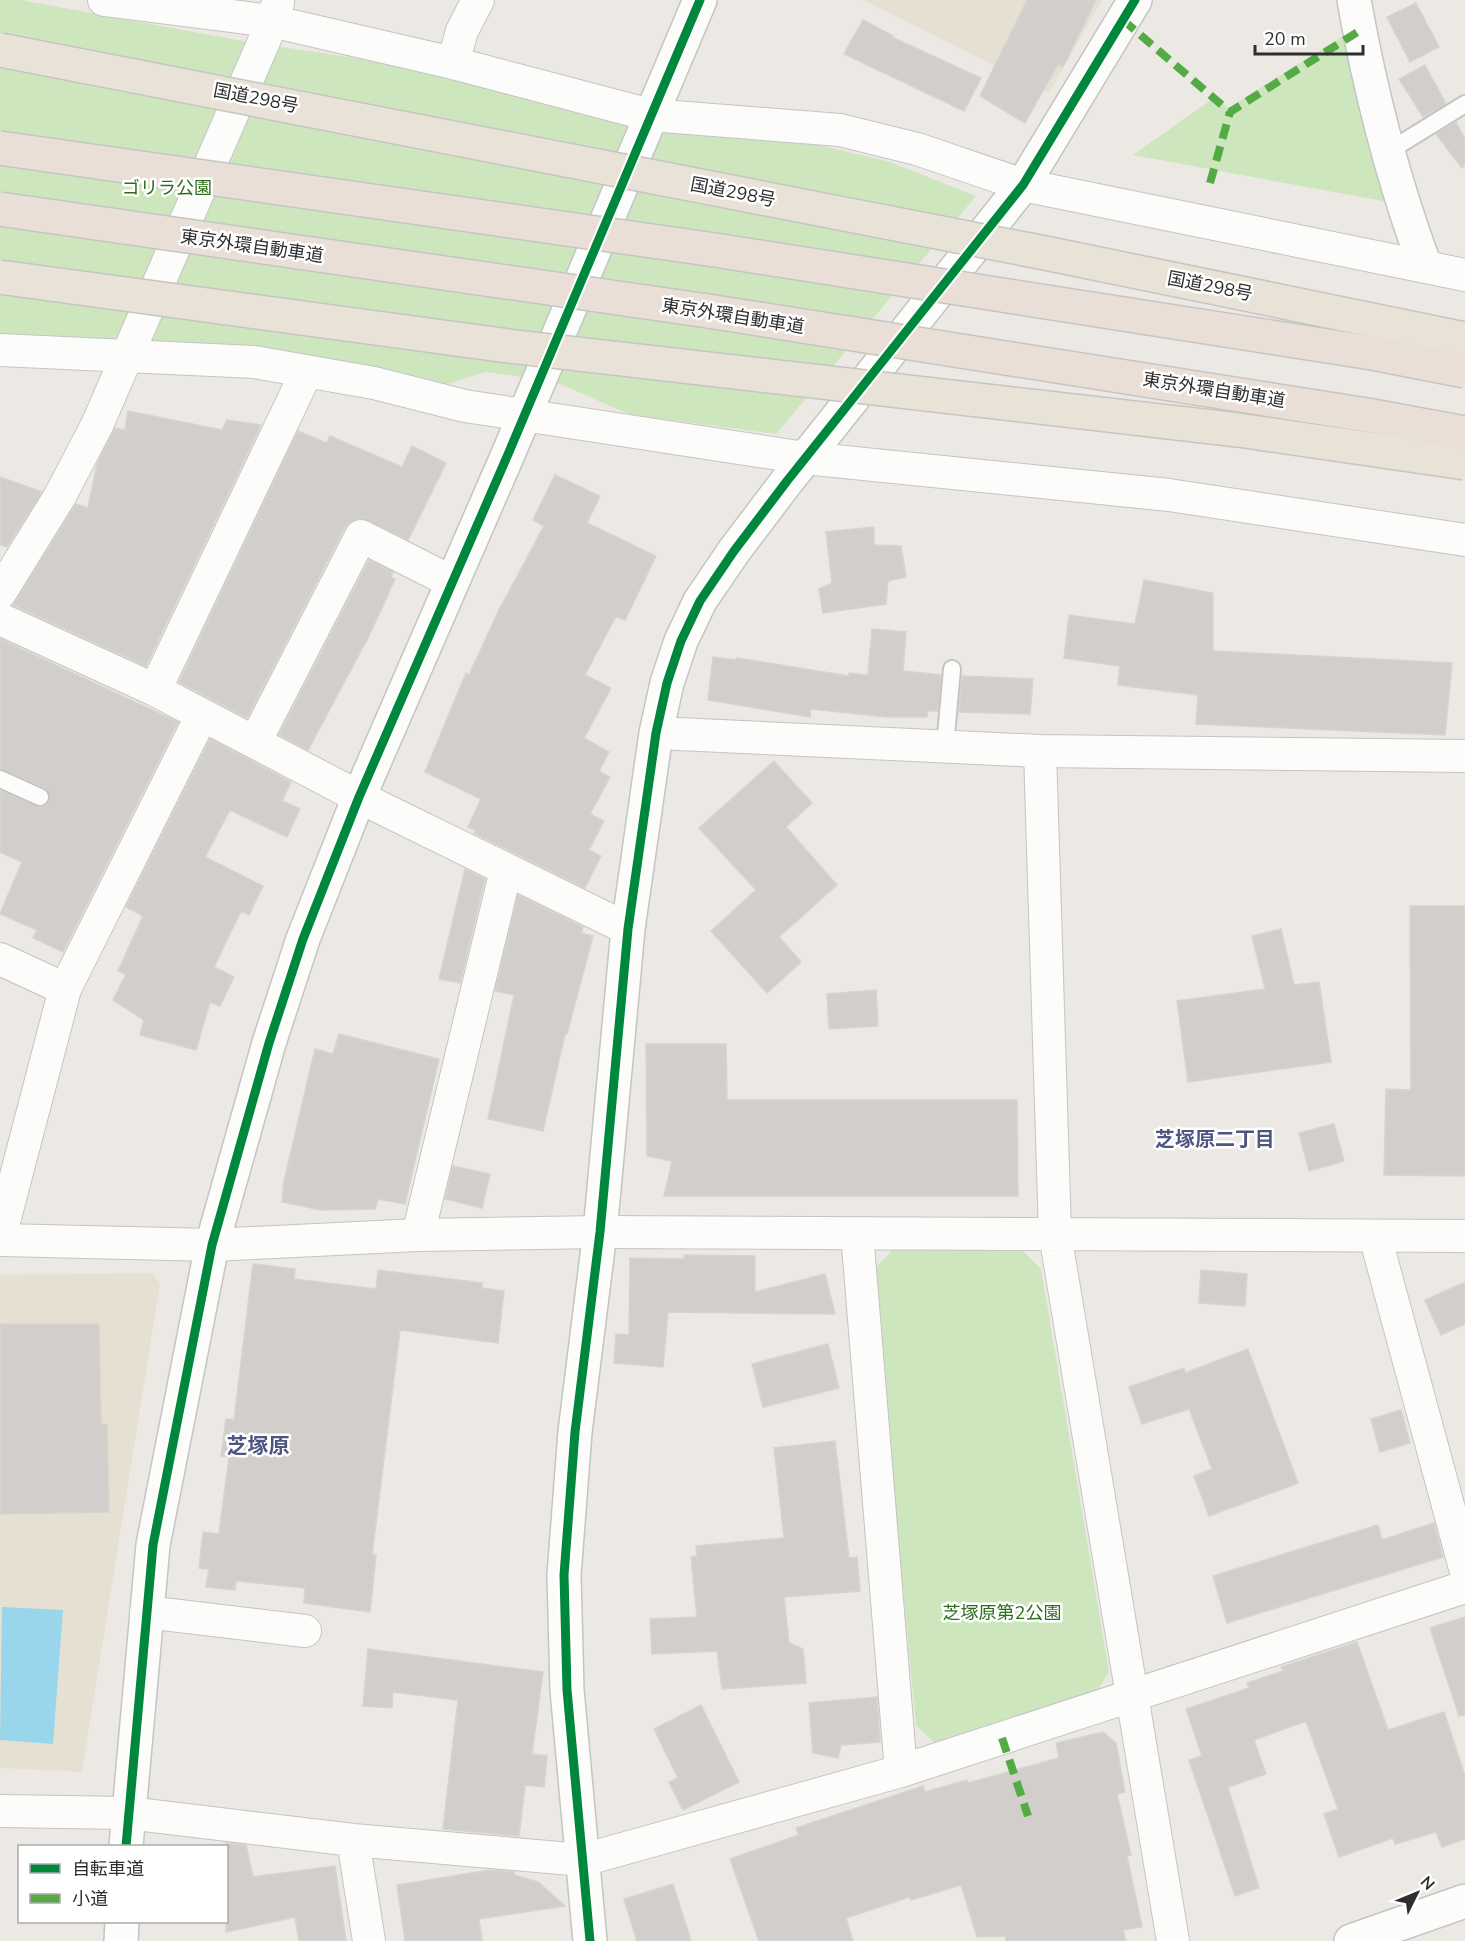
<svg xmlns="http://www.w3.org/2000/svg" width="1465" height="1941" viewBox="0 0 1465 1941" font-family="'Nunito Sans','Noto Sans JP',sans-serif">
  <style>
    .education { fill: #e6e0d3 }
    .green { fill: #cee6be }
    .water { fill: #99d6ec }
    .building { fill: #d1cecb; stroke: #d7d4d0; stroke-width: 1.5 }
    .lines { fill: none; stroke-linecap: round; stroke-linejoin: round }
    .service-casing { stroke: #c5c4c5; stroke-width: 20 }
    .minor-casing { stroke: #c5c4c5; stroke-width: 34 }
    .tertiary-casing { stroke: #c5c4c5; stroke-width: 36 }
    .service { stroke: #fcfcfb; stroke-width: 16 }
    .minor { stroke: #fcfcfb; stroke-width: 32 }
    .tertiary { stroke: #fcfcfb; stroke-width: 33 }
    .trunk-bridge-casing { stroke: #c6c5c4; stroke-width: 36; stroke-linecap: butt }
    .motorway-bridge-casing { stroke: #c6c5c4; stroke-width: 36; stroke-linecap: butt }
    .trunk-bridge { stroke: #e9e2d6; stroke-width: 33 }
    .motorway-bridge { stroke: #eadfd6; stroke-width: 33 }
    .quiet { stroke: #54ab44; stroke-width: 8; stroke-dasharray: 15 8; stroke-linecap: butt }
    .cycleway-casing { stroke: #fff; stroke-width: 13 }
    .cycleway { stroke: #00873e; stroke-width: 9 }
    .labels { text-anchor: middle; stroke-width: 5; stroke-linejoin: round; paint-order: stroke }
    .street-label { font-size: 18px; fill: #2e2e2e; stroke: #fff }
    .park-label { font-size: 18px; fill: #2c6e1b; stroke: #fff }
    .neighbourhood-label { font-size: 20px; font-weight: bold; fill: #4d5680; stroke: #fff }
    .quarter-label { font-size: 21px; font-weight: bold; fill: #4d5680; stroke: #fff }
  </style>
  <rect width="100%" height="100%" fill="#ece8e4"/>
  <path class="education" d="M 863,0 L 1102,0 L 1049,93 Z
    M 152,1273 L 160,1284 L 82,1772 L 0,1768 L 0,1275 Z"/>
  <path class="green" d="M 0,0 L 21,0 L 248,42 L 450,72 L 663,132 L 817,145 L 887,161 L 976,196 L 776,434 L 631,415 L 553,381 L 485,372 L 444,385 L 0,335 Z
    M 1343,36 L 1388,202 L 1133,155 L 1215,97 L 1229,108 Z
    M 894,1248 L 1021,1249 L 1041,1269 L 1109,1672 L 1096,1693 L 936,1744 L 916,1725 L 873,1271 Z"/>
  <path class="water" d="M 2,1607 L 63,1610 L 53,1744 L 0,1740 Z"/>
  <path class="building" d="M 1027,0 L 1096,0 L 1063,67 L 1058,64 L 1025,123 L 980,96 Z
    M 1416,3 L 1439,47 L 1410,62 L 1387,17 Z
    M 863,20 L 893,36 L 892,37 L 981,78 L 964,111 L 844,54 Z
    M 1425,65 L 1446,104 L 1423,117 L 1399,79 Z
    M 1456,122 L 1465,139 L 1465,165 L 1462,168 L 1436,134 Z
    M 128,411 L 222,430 L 227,420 L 261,425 L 146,666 L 13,605 L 76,504 L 88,508 L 97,464 L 115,428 L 125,430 Z
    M 298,431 L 327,443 L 330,436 L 402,467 L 412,446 L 446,463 L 408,540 L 361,518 L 352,521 L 345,527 L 247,718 L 179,682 Z
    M 555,475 L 600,496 L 587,523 L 656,556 L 625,620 L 616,616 L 585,675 L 611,688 L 584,738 L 609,752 L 599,771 L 610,777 L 590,814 L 604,821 L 589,850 L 601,856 L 585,888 L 474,833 L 475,830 L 468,827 L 481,799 L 425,772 L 466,673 L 469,675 L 498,612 L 544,526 L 533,520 Z
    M 0,477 L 42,492 L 7,547 L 0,545 Z
    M 874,527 L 874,545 L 901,546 L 906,577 L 888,581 L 886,604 L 823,613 L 819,589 L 832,583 L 826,532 Z
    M 369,560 L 393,572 L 391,577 L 395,579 L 369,636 L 308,750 L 279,735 Z
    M 1144,580 L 1213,593 L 1213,651 L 1452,663 L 1445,735 L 1196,724 L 1198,695 L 1118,685 L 1120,666 L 1064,658 L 1069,615 L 1135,624 Z
    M 872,629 L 906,632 L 903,671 L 941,675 L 938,711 L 928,711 L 927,717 L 887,717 L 811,709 L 810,717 L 708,700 L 713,657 L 736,660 L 737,658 L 849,676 L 849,673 L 868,675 Z
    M 0,639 L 178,722 L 63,952 L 33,938 L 37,930 L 0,914 L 22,862 L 0,852 L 0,791 L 40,807 L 47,805 L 50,797 L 44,787 L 0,769 Z
    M 962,676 L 1033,679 L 1030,714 L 959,712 Z
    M 210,739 L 291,782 L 282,801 L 300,809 L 287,837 L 230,810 L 205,857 L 263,886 L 249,915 L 241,911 L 214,967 L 234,977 L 220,1006 L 210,1002 L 196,1050 L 140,1035 L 144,1020 L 113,1000 L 126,974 L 118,971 L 143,916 L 126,907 Z
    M 774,761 L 812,803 L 786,827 L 837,885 L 779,937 L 801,962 L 767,993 L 711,931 L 756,890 L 699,828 Z
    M 465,869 L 485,879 L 460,983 L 439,979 Z
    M 518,895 L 583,927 L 581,933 L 593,936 L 567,1034 L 565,1034 L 543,1131 L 488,1119 L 514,995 L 495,991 Z
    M 1410,906 L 1465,906 L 1465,1176 L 1384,1175 L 1386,1089 L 1411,1090 Z
    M 1281,929 L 1294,985 L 1319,982 L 1331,1062 L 1188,1082 L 1177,1001 L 1265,989 L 1252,936 Z
    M 876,990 L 878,1026 L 829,1029 L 827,994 Z
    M 339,1034 L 439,1059 L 405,1204 L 378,1199 L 375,1209 L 321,1210 L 282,1202 L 284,1181 L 315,1049 L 333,1054 Z
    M 646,1044 L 726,1044 L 727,1100 L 1017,1100 L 1018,1196 L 664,1196 L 672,1161 L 647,1156 Z
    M 1334,1124 L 1344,1161 L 1309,1171 L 1299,1133 Z
    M 453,1166 L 490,1174 L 482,1208 L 445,1199 Z
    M 684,1255 L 755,1256 L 755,1292 L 825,1274 L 835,1314 L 668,1312 L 663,1367 L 614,1363 L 616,1334 L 629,1335 L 630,1258 L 684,1259 Z
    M 253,1264 L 295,1269 L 294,1279 L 376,1289 L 378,1270 L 482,1283 L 482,1288 L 504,1291 L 498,1343 L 400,1330 L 372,1555 L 376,1555 L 370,1612 L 304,1603 L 305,1588 L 236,1581 L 235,1590 L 206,1587 L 209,1569 L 199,1568 L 203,1532 L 219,1534 L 229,1457 L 221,1456 L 226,1419 L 234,1420 Z
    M 1201,1270 L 1247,1274 L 1245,1306 L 1199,1303 Z
    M 1465,1282 L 1465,1324 L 1441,1335 L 1425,1300 Z
    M 0,1324 L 99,1324 L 101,1424 L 107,1424 L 109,1512 L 0,1514 Z
    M 828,1344 L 839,1388 L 763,1407 L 752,1364 Z
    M 1248,1349 L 1298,1483 L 1209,1516 L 1194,1476 L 1212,1469 L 1189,1409 L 1142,1424 L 1129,1387 L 1184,1368 L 1185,1373 Z
    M 1401,1410 L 1410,1443 L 1380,1452 L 1371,1419 Z
    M 835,1441 L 849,1558 L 857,1557 L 860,1591 L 784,1597 L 789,1643 L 803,1649 L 806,1683 L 722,1689 L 717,1651 L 652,1654 L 650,1619 L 697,1617 L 691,1557 L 697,1556 L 696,1546 L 784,1538 L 774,1448 Z
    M 1434,1523 L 1443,1557 L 1227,1623 L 1213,1576 L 1378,1525 L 1382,1540 Z
    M 1465,1617 L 1465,1715 L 1459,1716 L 1430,1628 Z
    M 1357,1642 L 1388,1730 L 1444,1712 L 1465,1776 L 1465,1839 L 1442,1847 L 1436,1832 L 1395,1844 L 1393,1838 L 1339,1857 L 1324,1814 L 1338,1809 L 1306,1721 L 1254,1740 L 1266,1774 L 1228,1787 L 1259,1888 L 1235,1896 L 1189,1760 L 1202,1756 L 1186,1709 L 1249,1688 L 1247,1683 L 1283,1671 L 1281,1667 Z
    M 368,1649 L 543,1672 L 532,1754 L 547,1756 L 544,1787 L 525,1785 L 519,1836 L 443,1829 L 458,1700 L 393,1692 L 392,1708 L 363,1706 Z
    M 877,1697 L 880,1742 L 841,1745 L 838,1758 L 813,1753 L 809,1703 Z
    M 701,1705 L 739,1782 L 683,1810 L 669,1782 L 678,1778 L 654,1729 Z
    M 1103,1732 L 1116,1743 L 1125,1792 L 1117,1794 L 1131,1855 L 1127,1856 L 1142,1927 L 1123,1930 L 1126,1941 L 1006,1941 L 1005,1936 L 977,1937 L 961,1885 L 911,1900 L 910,1897 L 846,1918 L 853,1941 L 759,1941 L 730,1859 L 799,1835 L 796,1828 L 923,1786 L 925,1792 L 967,1780 L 968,1783 L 1059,1758 L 1056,1743 Z
    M 226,1843 L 246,1845 L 253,1877 L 335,1866 L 346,1941 L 299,1941 L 295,1917 L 226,1932 Z
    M 490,1870 L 514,1872 L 514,1875 L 538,1882 L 565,1906 L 479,1919 L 482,1941 L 405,1941 L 397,1885 Z
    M 673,1884 L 691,1941 L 637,1941 L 624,1899 Z"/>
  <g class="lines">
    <g class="service-casing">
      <path id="service" d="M 1389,151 L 1465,104
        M 945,747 L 952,669
        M 0,779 L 40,797"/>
    </g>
    <g class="minor-casing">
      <path id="minor" d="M 104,0 L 271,21 L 453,63 L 650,115 L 840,130 L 917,149 L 1023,185 L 1465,275
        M 453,63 L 462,31 L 478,0
        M 0,350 L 254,362 L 374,383 L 465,406 L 805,458 L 1169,495 L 1465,540
        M 0,593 L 60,496 L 97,425 L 265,39 L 278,3
        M 0,619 L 155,690 L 359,797 L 628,929
        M 155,690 L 307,371
        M 656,733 L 1040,751 L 1465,756
        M 255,742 L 361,536 L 452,582
        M 1040,751 L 1055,1234 L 1173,1941
        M 0,959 L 65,989
        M 857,1233 L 901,1771
        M 418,1235 L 506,870
        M 1375,1236 L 1465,1568
        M 0,1237 L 65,989 L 202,715
        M 0,1240 L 212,1245 L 418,1235 L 600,1232 L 1465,1236
        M 146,1612 L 305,1631
        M 0,1811 L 128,1813 L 353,1840 L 583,1860 L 901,1771 L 1465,1587
        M 353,1840 L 369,1941"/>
    </g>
    <g class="tertiary-casing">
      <path id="tertiary" d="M 1354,0 C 1370,90 1393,180 1425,266
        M 126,1846 L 153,1545 L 212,1245 L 269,1043 L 303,939 L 359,797 L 509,452 L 700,0
        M 121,1941 L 122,1922
        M 590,1941 L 567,1690 L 564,1575 L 575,1432 L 600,1232 L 628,929 L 656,733 L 667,683 L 681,641 L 700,601 L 734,551 L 787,481 L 1023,185 L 1135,0
        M 1351,1941 L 1465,1901"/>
    </g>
    <use href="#service" class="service"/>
    <use href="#minor" class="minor"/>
    <use href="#tertiary" class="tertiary"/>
    <g class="trunk-bridge-casing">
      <path id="trunk-bridge" d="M 0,50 L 1045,253 L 1465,339
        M 0,277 L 508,346 L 1238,430 L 1465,463"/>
    </g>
    <g class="motorway-bridge-casing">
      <path id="motorway-bridge" d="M 0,148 L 715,250 L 1372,353 L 1465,371
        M 0,209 L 708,311 L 1367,415 L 1465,433"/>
    </g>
    <use href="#trunk-bridge" class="trunk-bridge"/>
    <use href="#motorway-bridge" class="motorway-bridge"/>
    <path class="quiet" d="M 1123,20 L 1230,112 L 1359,31
      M 1210,183 L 1230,112
      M 1002,1738 L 1028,1816"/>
    <g class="cycleway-casing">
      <path id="cycleway" d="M 126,1846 L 153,1545 L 212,1245 L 269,1043 L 303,939 L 359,797 L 509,452 L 700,0
        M 590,1941 L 567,1690 L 564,1575 L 575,1432 L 600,1232 L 628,929 L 656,733 L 667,683 L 681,641 L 700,601 L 734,551 L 787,481 L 1023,185 L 1135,0"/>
    </g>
    <use href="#cycleway" class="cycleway"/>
  </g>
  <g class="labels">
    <g class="street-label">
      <text transform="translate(256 98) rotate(11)" y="6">国道298号</text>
      <text transform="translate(733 192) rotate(11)" y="6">国道298号</text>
      <text transform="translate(252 246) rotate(8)" y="6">東京外環自動車道</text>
      <text transform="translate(1210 286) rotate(11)" y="6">国道298号</text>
      <text transform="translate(733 316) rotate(9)" y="6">東京外環自動車道</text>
      <text transform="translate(1214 390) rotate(9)" y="6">東京外環自動車道</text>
    </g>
    <g class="park-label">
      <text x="167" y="194">ゴリラ公園</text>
      <text x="1002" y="1619">芝塚原第2公園</text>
    </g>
    <g class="neighbourhood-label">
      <text x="1215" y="1146">芝塚原二丁目</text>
    </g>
    <g class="quarter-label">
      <text x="258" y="1453">芝塚原</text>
    </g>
  </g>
  <rect x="18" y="1845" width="210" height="78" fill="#ffffff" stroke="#ababab" stroke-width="1.5"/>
  <rect x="30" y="1864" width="30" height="9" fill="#00873e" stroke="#ababab" stroke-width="1.5"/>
  <text x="72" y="1875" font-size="18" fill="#2e2e2e">自転車道</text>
  <rect x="30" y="1894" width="30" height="9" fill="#54ab44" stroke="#ababab" stroke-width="1.5"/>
  <text x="72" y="1905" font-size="18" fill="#2e2e2e">小道</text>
  <g transform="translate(1417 1893) rotate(47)" stroke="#ffffff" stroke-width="4.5" paint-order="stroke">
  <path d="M0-4.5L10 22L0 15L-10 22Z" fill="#2e2e2e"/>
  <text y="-9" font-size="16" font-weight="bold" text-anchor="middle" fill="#2e2e2e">N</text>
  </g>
  <path d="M1255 45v9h108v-9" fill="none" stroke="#2e2e2e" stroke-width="3"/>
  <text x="1264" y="45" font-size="18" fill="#2e2e2e" stroke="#ffffff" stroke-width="4.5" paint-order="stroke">20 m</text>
</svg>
